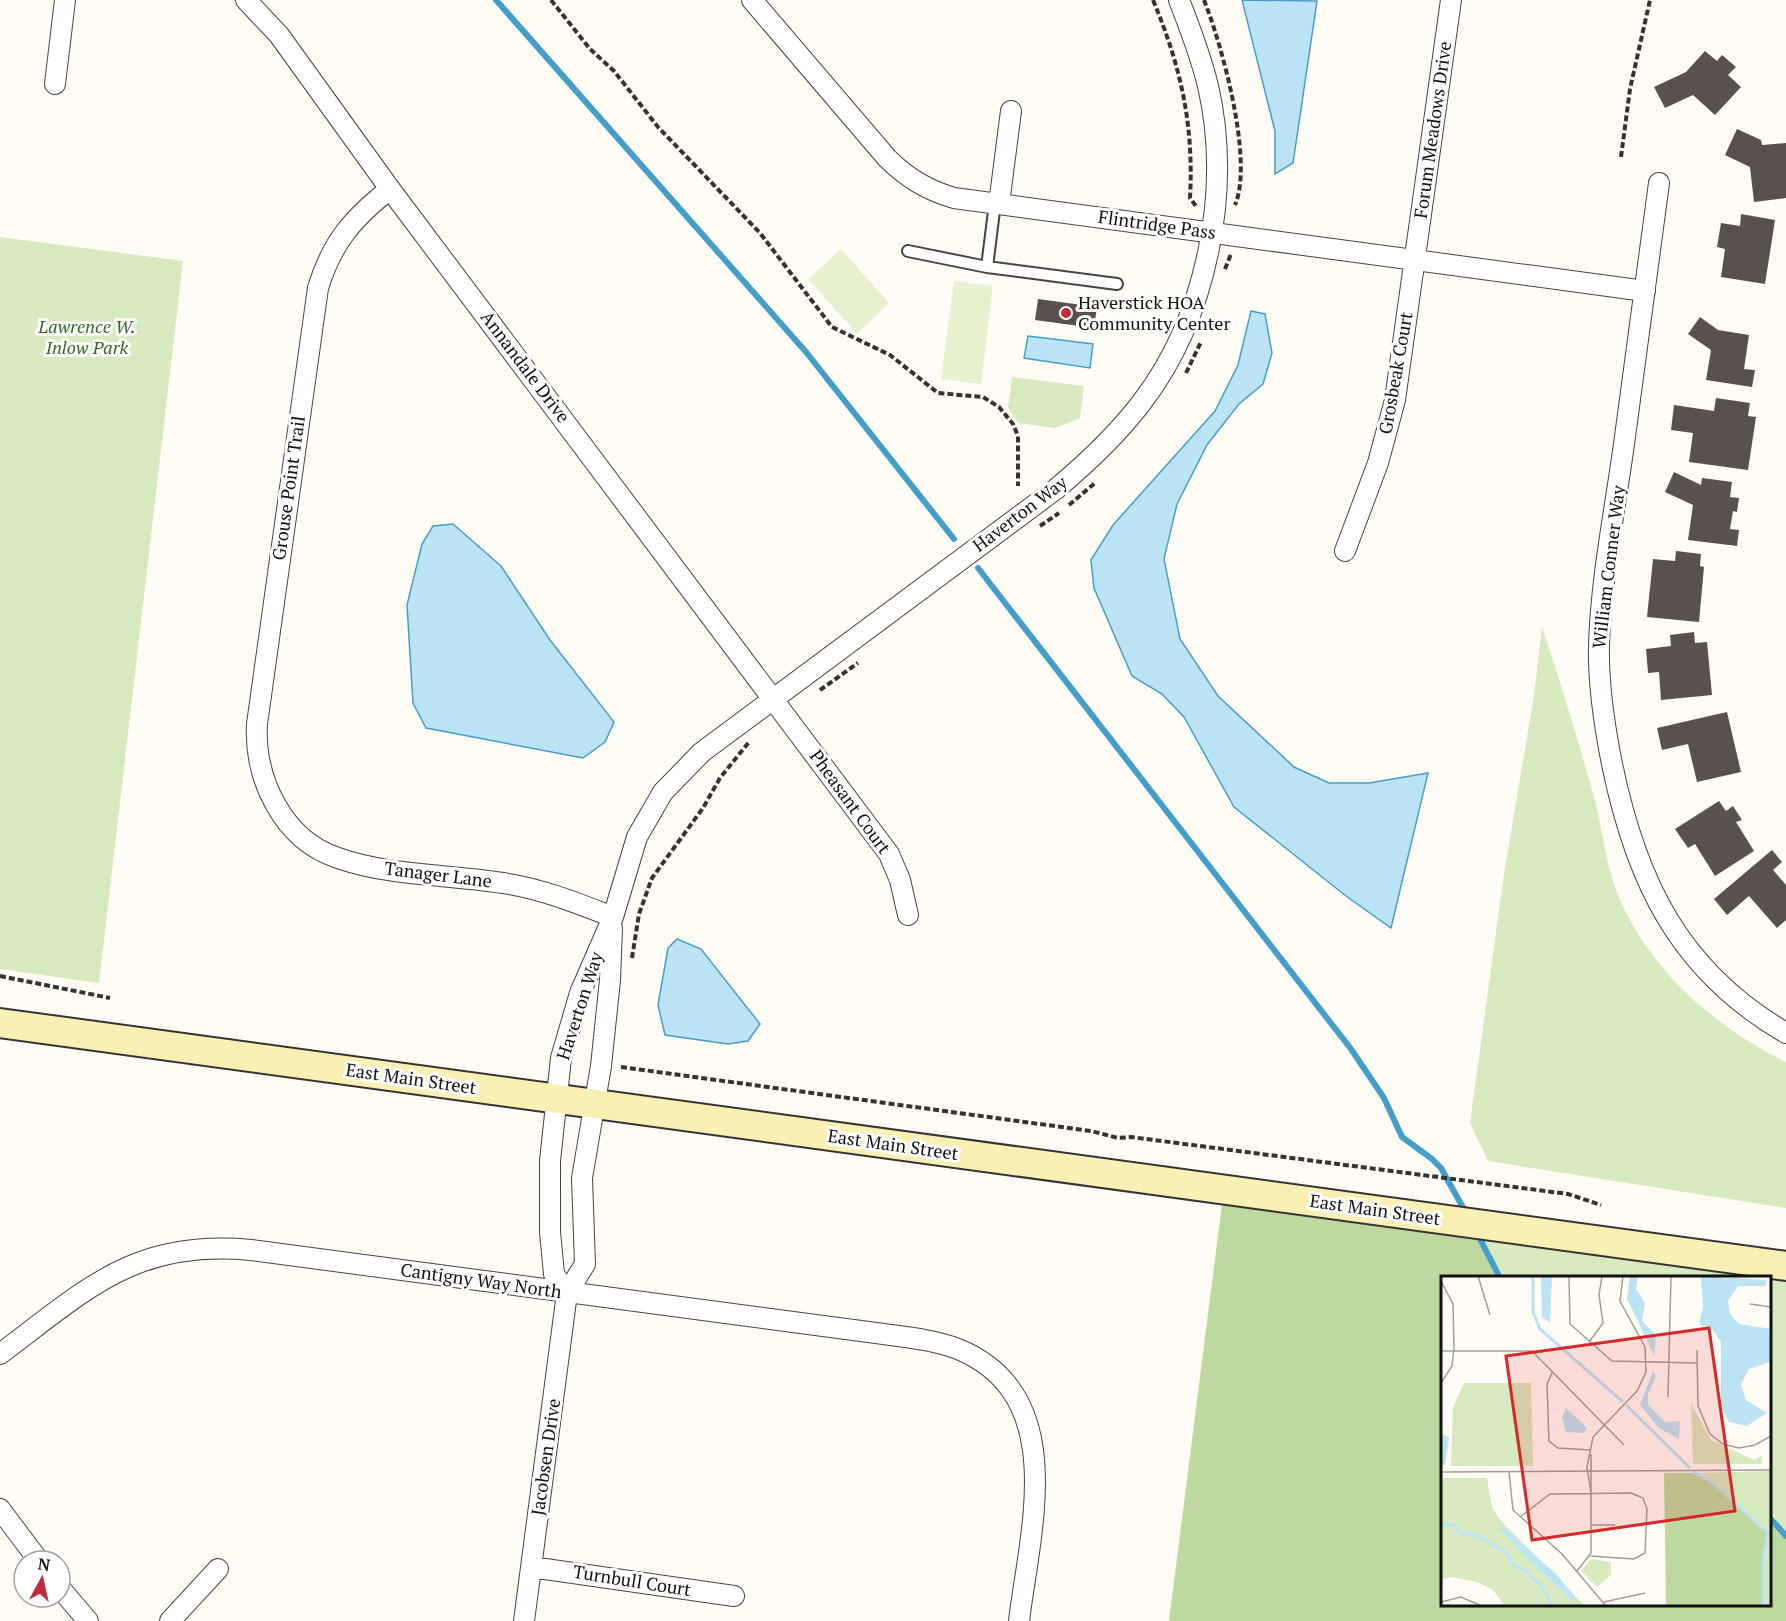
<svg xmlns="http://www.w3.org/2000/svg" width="1786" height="1621" viewBox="0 0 1786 1621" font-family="'PT Serif',serif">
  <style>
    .green { fill: #d7e9bf }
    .forest { fill: #bdd99f }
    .pitch { fill: #e7f1d0 }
    .water { fill: #bce3f4; stroke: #459dc9; stroke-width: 1.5 }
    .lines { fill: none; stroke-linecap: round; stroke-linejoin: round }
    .stream { stroke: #459dc9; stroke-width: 6 }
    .building { fill: #59514e }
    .lane-casing { stroke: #444; stroke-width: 14 }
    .street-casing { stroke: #444; stroke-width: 22 }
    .secondary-casing { stroke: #333; stroke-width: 32 }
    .path { stroke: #333; stroke-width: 4; stroke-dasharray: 6 3; stroke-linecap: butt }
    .lane { stroke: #fff; stroke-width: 10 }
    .street { stroke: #fff; stroke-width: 20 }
    .secondary { stroke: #fcefb3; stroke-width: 28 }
    .poi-dot { fill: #be2c3d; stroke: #fff; stroke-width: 2 }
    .labels { text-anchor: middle; stroke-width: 6; stroke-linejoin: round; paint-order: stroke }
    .street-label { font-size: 18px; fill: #111; stroke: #fff }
    .poi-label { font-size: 18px; fill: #111; stroke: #fff; text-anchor: start }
    .park-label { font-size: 18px; font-style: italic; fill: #356822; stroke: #fff }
    .inset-river { fill: none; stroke: #bce3f4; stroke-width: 3 }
    .inset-road { fill: none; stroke: #a09e9a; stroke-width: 1.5 }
    .view { fill: #d62828; fill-opacity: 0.15; stroke: #d62828; stroke-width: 3 }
    .inset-edge { fill: none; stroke: #111; stroke-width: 3 }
  </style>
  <rect width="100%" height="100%" fill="#fffcf5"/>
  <path class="green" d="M 0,237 L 183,261 L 99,983 L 0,969 Z
    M 1012,377 L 1084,386 L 1080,418 L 1055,428 L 1018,423 L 1008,408 Z
    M 1542,627 C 1561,683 1578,740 1594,797 C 1603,830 1605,863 1618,895 C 1649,970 1715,1027 1786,1062 L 1786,1208 L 1488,1161 L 1470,1123 L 1504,874 L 1534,696 Z
    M 1479,1236 L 1786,1275 L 1786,1536 L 1770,1510 L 1770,1278 L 1500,1277 Z"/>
  <path class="forest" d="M 1222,1204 L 1479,1236 L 1501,1277 L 1442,1278 L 1442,1604 L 1770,1604 L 1770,1518 L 1786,1536 L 1786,1621 L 1169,1621 Z"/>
  <path class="pitch" d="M 841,249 L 889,303 L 857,334 L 808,279 Z
    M 954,281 L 993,286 L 981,384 L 941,379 Z"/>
  <path class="water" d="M 1242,0 L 1317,1 L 1293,163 L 1275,174 L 1275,131 Z
    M 1251,311 L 1265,314 L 1272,353 L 1263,384 L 1239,404 L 1207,445 L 1177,504 L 1164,559 L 1180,639 L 1218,696 L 1294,767 L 1329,783 L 1369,783 L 1428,773 L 1391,928 L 1346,896 L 1234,807 L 1184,717 L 1162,694 L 1132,676 L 1094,588 L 1091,560 L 1113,525 L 1215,411 L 1238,365 Z
    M 1028,336 L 1093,344 L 1090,368 L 1024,358 Z
    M 453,524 L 501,566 L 550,640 L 614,722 L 605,742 L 583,758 L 426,728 L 413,703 L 407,605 L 422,544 L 433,526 Z
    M 677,939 L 701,949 L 760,1024 L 748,1041 L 728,1044 L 665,1035 L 658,1005 L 668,948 Z"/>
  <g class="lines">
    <path class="stream" d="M 496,0 L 806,352 L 954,539
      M 978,568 L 1351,1049 L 1384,1098 L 1402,1137 L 1432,1159 L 1441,1168 L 1466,1213
      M 1477,1233 L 1500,1278
      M 1770,1518 L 1786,1536"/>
  </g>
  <path class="building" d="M 1705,51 L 1717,61 L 1722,55 L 1736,67 L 1728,75 L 1741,87 L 1715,115 L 1693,95 L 1665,108 L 1654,87 L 1686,72 Z
    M 1737,129 L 1761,140 L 1762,145 L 1786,143 L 1786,198 L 1754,202 L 1750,167 L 1725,155 Z
    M 1741,214 L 1775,220 L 1765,284 L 1721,277 L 1725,249 L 1717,247 L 1721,223 L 1740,226 Z
    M 1038,299 L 1097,307 L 1094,328 L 1035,320 Z
    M 1700,317 L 1718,330 L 1749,335 L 1744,369 L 1755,370 L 1752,387 L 1706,380 L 1711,350 L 1688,334 Z
    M 1716,398 L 1750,403 L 1748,416 L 1756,417 L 1748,470 L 1689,462 L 1693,433 L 1671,430 L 1674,405 L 1714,411 Z
    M 1674,472 L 1701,485 L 1702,478 L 1732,482 L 1730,497 L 1739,498 L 1737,512 L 1733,511 L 1730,529 L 1739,530 L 1737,546 L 1688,540 L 1693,505 L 1665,492 Z
    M 1676,551 L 1701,554 L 1700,566 L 1704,567 L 1699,622 L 1647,617 L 1653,559 L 1675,561 Z
    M 1694,632 L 1695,643 L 1707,642 L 1712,695 L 1661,700 L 1659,672 L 1648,673 L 1646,649 L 1671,646 L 1670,635 Z
    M 1727,712 L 1741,772 L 1697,782 L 1688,744 L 1662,750 L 1657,728 Z
    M 1719,801 L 1726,811 L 1733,806 L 1742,820 L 1736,822 L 1754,851 L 1715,876 L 1695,844 L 1688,848 L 1675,829 Z
    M 1772,850 L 1782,862 L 1773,870 L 1786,885 L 1786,920 L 1777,928 L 1749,896 L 1727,915 L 1714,899 Z"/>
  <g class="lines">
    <g class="lane-casing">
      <path id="lane" d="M 995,203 L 987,267 L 1117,284
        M 908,251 L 987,267"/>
    </g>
    <g class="street-casing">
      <path id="street" d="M 246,0 L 279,35 L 390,189 L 889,854 L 900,880 L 908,915
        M 752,0 L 887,158 C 907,178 927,190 954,198 L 1645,291
        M 55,84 L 65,0
        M 1659,183 C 1648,270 1636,357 1624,444 C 1615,510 1601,578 1599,645 C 1598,685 1604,724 1612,764 C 1636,881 1679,971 1786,1033
        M 390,189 C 353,218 332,242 318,288 L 257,724 C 254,779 283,840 338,858 C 392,877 453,874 509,884 C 545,890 579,904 613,917
        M 999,204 L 1011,111
        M 1345,551 L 1378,463 L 1395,400 L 1451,0
        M 567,1293 L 554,1274 L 550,1232 L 550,1161 L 561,1058 L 580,993 L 613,917 L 637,837 L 663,792 L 702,752 L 1056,489 C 1087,463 1117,435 1142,402 C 1207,317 1232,190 1208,86 C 1201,57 1190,28 1179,0
        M 0,1354 C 87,1289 135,1239 251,1250 L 891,1335 C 914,1338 937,1341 958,1349 C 1070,1395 1030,1530 1019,1621
        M 0,1509 L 39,1561
        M 531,1567 L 734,1596
        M 60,1588 L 88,1621
        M 170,1621 L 218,1569
        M 524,1621 L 567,1293 L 585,1264 L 582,1178 L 601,1066 L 610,980 L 612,928"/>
    </g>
    <g class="secondary-casing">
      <path id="secondary" d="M 0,1023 L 1786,1266"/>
    </g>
    <path class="path" d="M 551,0 L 590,49 L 614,71 L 658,127 L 760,233 L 832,327 L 890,355 L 938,393 L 983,397 L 999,407 L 1013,424 L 1018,436 L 1018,486
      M 1153,0 C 1181,67 1194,125 1190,198 L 1196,206
      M 1204,0 C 1222,45 1254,161 1235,205
      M 1621,157 L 1630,89 L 1650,0
      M 1225,269 L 1231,254
      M 1186,373 L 1201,342
      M 1069,505 L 1095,483
      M 1040,526 L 1059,513
      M 820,690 L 858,663
      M 632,958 L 639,914 L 652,878 L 703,808 L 720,778 L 749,742
      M 0,976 L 110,998
      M 621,1067 L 1091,1131 L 1118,1138 L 1131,1137 L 1568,1194 L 1601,1205"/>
    <use href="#lane" class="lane"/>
    <use href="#street" class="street"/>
    <use href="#secondary" class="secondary"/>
  </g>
  <circle class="poi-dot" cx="1066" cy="313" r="6"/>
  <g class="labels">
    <g class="street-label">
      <text transform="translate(1433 130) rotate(-82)" y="6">Forum Meadows Drive</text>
      <text transform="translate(1157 225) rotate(8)" y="6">Flintridge Pass</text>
      <text transform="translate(525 367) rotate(53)" y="6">Annandale Drive</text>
      <text transform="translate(1396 373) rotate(-80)" y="6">Grosbeak Court</text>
      <text transform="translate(289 488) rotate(-82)" y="6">Grouse Point Trail</text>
      <text transform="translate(1020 514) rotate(-37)" y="6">Haverton Way</text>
      <text transform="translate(1609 567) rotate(-83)" y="6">William Conner Way</text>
      <text transform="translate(850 802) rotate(54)" y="6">Pheasant Court</text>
      <text transform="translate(438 875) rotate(7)" y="6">Tanager Lane</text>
      <text transform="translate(580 1006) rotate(-72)" y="6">Haverton Way</text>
      <text transform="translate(411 1079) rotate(8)" y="6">East Main Street</text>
      <text transform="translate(893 1145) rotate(8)" y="6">East Main Street</text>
      <text transform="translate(1375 1210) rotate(8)" y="6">East Main Street</text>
      <text transform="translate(481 1281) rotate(8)" y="6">Cantigny Way North</text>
      <text transform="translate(546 1457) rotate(-82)" y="6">Jacobsen Drive</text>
      <text transform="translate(632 1581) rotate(9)" y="6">Turnbull Court</text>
    </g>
    <g class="poi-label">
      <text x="1078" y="309">Haverstick HOA<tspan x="1078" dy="21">Community Center</tspan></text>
    </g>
    <g class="park-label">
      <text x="87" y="333">Lawrence W.<tspan x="87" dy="21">Inlow Park</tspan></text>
    </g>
  </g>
  <g transform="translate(1441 1276)">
    <rect width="330" height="330" fill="#fffcf5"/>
    <path d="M 23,107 L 90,107 L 92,190 L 10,190 L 12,131 ZM 250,127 L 270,164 L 313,184 L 321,180 L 321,188 L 252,188 ZM 330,195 L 330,330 L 322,330 L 322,284 L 326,257 L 273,206 L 258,203 L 253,197 ZM 0,202 L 46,202 L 51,232 L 61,246 L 144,330 L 64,330 L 52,314 L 36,306 L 10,301 L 0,304 ZM 150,283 L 170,286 L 170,299 L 156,311 L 140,295 Z" fill="#d7e9bf"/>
    <path d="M 223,197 L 253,197 L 271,206 L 327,257 L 322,284 L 322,330 L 225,330 Z" fill="#bdd99f"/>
    <path d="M 100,0 L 111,0 L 109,47 L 101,41 ZM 189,0 L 197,0 L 195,13 L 204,27 L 201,45 L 215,59 L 213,79 L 186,23 ZM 260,0 L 326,4 L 325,10 L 297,10 L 287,25 L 289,38 L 298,48 L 330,53 L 329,86 L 308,93 L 300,108 L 305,124 L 326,137 L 306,150 L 288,146 L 280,130 L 280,66 L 271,53 L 258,48 L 262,31 ZM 212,95 L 215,100 L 207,118 L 207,129 L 224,146 L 239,145 L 238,163 L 218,152 L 199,129 ZM 125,132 L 146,152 L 143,157 L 125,156 L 121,142 ZM 0,158 L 8,161 L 4,189 L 0,189 ZM 58,252 L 64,252 L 115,298 L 137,324 L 132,325 L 98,294 Z" fill="#bce3f4"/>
    <path class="inset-river" d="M 92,0 L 92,36 L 99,53 L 182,126M 185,129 L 249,192M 252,196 L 272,207 L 327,257 L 322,283 L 322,330M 0,247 L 15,250 L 20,257 L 34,259 L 65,276 L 74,291 L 81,292 L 100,310 L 112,330"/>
    <path class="inset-road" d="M 37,0 L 49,39M 128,0 L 129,48 L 171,85 L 256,87M 309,28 L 330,31M 148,66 L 162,47 L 158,19 L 161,0M 256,74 L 257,130 L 269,158 L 282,168 L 298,172 L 314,169 L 330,160M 0,75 L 91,75 L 183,169M 112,95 L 106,108 L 108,165 L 117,172 L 149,174M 0,107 L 11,90 L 13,72 L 12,28 L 1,7M 227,121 L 230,0M 0,196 L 330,194M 68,196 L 72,234 L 121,278 L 165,330M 150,217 L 146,191 L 152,161 L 196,115 L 205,96 L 204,71 L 179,25 L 182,0M 79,241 L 109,218 L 190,217 L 202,222 L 206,233 L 204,277 L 193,283 L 149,280M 150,249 L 174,249M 136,295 L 150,277 L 150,178M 0,326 L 20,321 L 41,330M 163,326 L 204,317"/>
    <path class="view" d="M 268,52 L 294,235 L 91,264 L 65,80 Z"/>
    <rect width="330" height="330" class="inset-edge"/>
  </g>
  <g transform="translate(42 1579) rotate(8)"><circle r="28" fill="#ffffff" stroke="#a0a0a0" stroke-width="1.5"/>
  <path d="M0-4.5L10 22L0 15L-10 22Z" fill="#be2c3d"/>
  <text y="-9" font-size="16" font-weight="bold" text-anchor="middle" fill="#111111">N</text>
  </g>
</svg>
